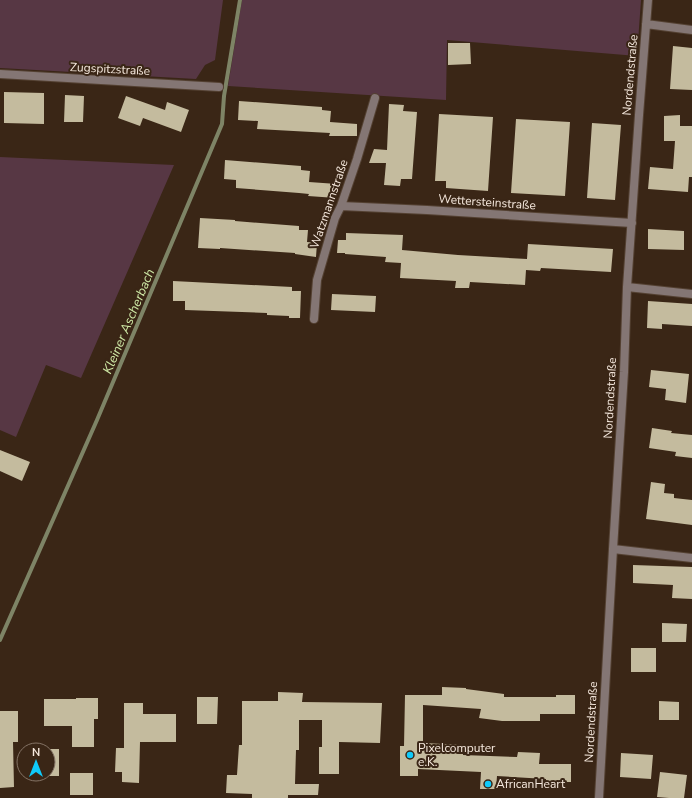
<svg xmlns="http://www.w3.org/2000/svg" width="692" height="798" viewBox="0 0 692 798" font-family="'Nunito Sans',sans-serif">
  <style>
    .green { fill: #573744 }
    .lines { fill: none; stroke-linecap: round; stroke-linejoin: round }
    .stream { stroke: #7e8466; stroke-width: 4 }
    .building { fill: #c4bb9e }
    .minor-casing { stroke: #544132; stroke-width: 10 }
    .minor { stroke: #847674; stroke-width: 8 }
    .poi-dot { fill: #0fcafa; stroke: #3a2616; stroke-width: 1.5 }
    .labels { text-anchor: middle; stroke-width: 4; stroke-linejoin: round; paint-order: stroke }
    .street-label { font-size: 12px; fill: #f6e9de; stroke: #3a2616 }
    .poi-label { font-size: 12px; fill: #f6e9de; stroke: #3a2616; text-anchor: start }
    .water-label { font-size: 13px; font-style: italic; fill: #cfe9a6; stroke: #3a2616 }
  </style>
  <rect width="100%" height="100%" fill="#3a2616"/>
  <path class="green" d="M 0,0 L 223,0 L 215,60 L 205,65 L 196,79 L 0,68 Z
    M 242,0 L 641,0 L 637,56 L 447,40 L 446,100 L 228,86 Z
    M 0,157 L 174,165 L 81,378 L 46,365 L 16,437 L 0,430 Z"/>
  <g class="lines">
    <path class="stream" d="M 0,640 L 97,420 L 222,124 L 224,96 L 240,0"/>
  </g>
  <path class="building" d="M 448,43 L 470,43 L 471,64 L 448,65 Z
    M 673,46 L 692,48 L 692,90 L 670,89 Z
    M 4,92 L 44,93 L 44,124 L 4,123 Z
    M 65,95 L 84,96 L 83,122 L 64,122 Z
    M 126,96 L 165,110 L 167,102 L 189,110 L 181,132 L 143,118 L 140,126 L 118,118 Z
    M 239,101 L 322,107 L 322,110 L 331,111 L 330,122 L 357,124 L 357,136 L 329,136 L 330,133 L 257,129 L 258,121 L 238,120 Z
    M 389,104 L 404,105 L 403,111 L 417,112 L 412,179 L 401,179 L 400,186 L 384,185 L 386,163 L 369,163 L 374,149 L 387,150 Z
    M 439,114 L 493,117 L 488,191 L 446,188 L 446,181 L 435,181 Z
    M 680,115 L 680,126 L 692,126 L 692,177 L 689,177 L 688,192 L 648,189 L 650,167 L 673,169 L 675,141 L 664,141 L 664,116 Z
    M 516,119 L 570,122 L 565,196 L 511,193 Z
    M 592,123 L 621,125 L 615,200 L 587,198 Z
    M 225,160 L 301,166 L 301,170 L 310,171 L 309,182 L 337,184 L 336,198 L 308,196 L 309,194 L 299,193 L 236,188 L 236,180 L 224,179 Z
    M 200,218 L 235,220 L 235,221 L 299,226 L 299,230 L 308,230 L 307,242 L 317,243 L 316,257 L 295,254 L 295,253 L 220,248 L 220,249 L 198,248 Z
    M 648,229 L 684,231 L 684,250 L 648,249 Z
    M 346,233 L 403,235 L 402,250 L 458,255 L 527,259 L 528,244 L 613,249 L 611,272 L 541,268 L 540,271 L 526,270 L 525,285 L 470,282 L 469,288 L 455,288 L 456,281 L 400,278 L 401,263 L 385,262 L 386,257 L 345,254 L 345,253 L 337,253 L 338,240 L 346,240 Z
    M 173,281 L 292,287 L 292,291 L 301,291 L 300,318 L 289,318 L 289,316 L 267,315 L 267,313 L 185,310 L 185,301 L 173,301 Z
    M 332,294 L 376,296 L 375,312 L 331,310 Z
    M 648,301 L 692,304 L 692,326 L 662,324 L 662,329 L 647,328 Z
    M 651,370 L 689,374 L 686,403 L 665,400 L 666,389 L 649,387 Z
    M 652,428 L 672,431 L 671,433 L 692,435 L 692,458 L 675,456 L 676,452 L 649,448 Z
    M 0,450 L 30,462 L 22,481 L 0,471 Z
    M 651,482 L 665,484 L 664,493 L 674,494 L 674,498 L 692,500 L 692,525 L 646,519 Z
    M 633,565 L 692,567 L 692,599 L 672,598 L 673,585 L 633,583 Z
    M 662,623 L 687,624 L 686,642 L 662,642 Z
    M 631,648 L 656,648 L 656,672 L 631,672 Z
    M 442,687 L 466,688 L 466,689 L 504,694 L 504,697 L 556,697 L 556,695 L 575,695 L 575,714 L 540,714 L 540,721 L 502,721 L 479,718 L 481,709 L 423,705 L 423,743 L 463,745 L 463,755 L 517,757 L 518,752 L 540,753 L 539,764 L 571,764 L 571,782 L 546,782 L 546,779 L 497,776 L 496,789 L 480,789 L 481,772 L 418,769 L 418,776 L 400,776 L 400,746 L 404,746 L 405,695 L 442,695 Z
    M 278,692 L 303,693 L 302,702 L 382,703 L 380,743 L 339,742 L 339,774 L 319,774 L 319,747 L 322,747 L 322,720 L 299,720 L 299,750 L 296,750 L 295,784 L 319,784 L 318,795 L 288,795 L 288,798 L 252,798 L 252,794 L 226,793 L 227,775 L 237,775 L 239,745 L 242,745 L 242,701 L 278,701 Z
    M 197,697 L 218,697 L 217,724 L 197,724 Z
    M 76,698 L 98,698 L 98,719 L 94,719 L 94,747 L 72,747 L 72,726 L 44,726 L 44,699 L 76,699 Z
    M 659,701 L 679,702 L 679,720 L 659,720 Z
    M 124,703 L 143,703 L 143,714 L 176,714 L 176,742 L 140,742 L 139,783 L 122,782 L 122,772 L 115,772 L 116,748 L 124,748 Z
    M 0,711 L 18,711 L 18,742 L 13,742 L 14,787 L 0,788 Z
    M 48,749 L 59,749 L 59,776 L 48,776 Z
    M 621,753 L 653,755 L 651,779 L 620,777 Z
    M 660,772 L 687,775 L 684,798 L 669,798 L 657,797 Z
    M 70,773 L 93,773 L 93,795 L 70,795 Z"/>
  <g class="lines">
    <g class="minor-casing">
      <path id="minor" d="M 646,24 L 692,30
        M 0,74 L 219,87
        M 341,206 L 427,210 L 632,223
        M 627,287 L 692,294
        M 314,319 L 317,280 L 335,218 L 341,206 L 357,159 L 375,98
        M 613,549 L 692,558
        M 599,798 L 613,549 L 624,372 L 627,287 L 639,115 L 648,0"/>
    </g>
    <use href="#minor" class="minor"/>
  </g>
  <g class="poi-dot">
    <circle cx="410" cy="755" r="4"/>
    <circle cx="488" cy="784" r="4"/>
  </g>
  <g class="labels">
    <g class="street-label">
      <text transform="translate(110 69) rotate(3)" y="4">Zugspitzstraße</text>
      <text transform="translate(630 75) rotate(-85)" y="4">Nordendstraße</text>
      <text transform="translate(487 202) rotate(4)" y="4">Wettersteinstraße</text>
      <text transform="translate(329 204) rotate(-71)" y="4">Watzmannstraße</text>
      <text transform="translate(610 398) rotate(-87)" y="4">Nordendstraße</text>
      <text transform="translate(591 722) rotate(-87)" y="4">Nordendstraße</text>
    </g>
    <g class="poi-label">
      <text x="418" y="752">Pixelcomputer<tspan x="418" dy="14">e.K.</tspan></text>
      <text x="496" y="788">AfricanHeart</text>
    </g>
    <g class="water-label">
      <text transform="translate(128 321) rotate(-67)" y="5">Kleiner Ascherbach</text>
    </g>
  </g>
  <g transform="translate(36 762)"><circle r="19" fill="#3a2616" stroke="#857466"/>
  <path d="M0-3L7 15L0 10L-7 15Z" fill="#0fcafa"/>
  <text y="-6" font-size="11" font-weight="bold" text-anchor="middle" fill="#f6e9de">N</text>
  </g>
</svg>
